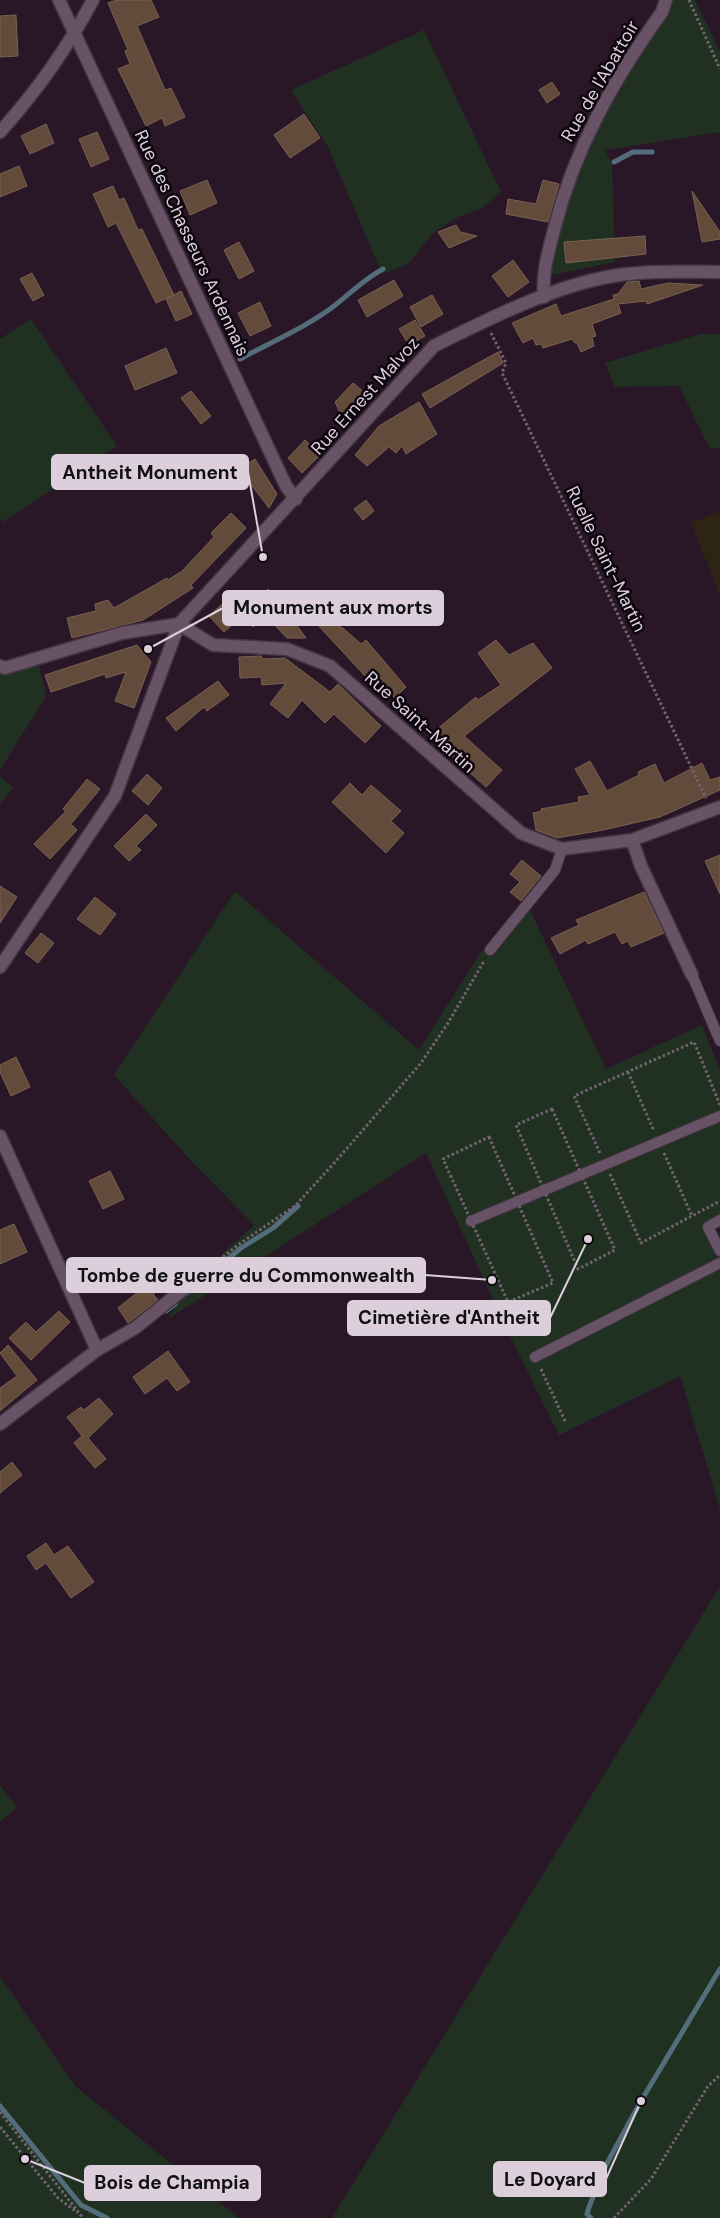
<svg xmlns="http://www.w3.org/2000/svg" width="720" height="2218" viewBox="0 0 720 2218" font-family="'DM Sans',sans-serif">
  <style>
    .education { fill: #2d2414 }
    .green { fill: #203122 }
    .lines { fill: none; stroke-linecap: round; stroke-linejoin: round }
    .stream { stroke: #546d7b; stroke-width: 5 }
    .building { fill: #634b3b; stroke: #7a6150 }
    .service-casing { stroke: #423441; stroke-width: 12 }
    .minor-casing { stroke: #423441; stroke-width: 15 }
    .tertiary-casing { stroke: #423441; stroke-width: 15 }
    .path { stroke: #736372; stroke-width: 3; stroke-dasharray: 2.5 2.5; stroke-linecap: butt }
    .service { stroke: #685266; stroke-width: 10 }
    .minor { stroke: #685266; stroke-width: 12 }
    .tertiary { stroke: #685266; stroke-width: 12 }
    .labels { text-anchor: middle; stroke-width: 5; stroke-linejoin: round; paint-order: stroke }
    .street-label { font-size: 18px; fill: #dccfdb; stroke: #0d060d }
    .leader { fill: none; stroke: #dccfdb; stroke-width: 2 }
    .callout-dot { fill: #dccfdb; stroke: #0d060d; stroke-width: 2 }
    .callout { fill: #dccfdb; stroke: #dccfdb; stroke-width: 2 }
    .callout-label { font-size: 19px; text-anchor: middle; font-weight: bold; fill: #111 }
  </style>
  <rect width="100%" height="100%" fill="#291728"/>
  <path class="education" d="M 720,511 L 720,596 L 691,523 Z"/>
  <path class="green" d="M 670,0 L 695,0 L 720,52 L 720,132 L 605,150 L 612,164 L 615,262 L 551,275 C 560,178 622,83 670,0 Z
    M 424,30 L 501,192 L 481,209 L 458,217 L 434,232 L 408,264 L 382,274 L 328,147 L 291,90 Z
    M 31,319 L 117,446 L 3,522 L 0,518 L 0,339 Z
    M 701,334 L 720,334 L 720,448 L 710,449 L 679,386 L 615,387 L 605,363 Z
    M 39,665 L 46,696 L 0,770 L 0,672 Z
    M 0,776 L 13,788 L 0,804 Z
    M 235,891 L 419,1050 L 481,952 L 530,910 L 606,1069 L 702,1025 L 720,1070 L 720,1218 L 704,1226 L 720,1256 L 720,1509 L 680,1376 L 559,1435 L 507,1330 L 426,1153 L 168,1319 L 185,1288 L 254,1225 L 193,1163 L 114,1075 Z
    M 720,1586 L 720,2218 L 332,2218 Z
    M 0,1785 L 17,1807 L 0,1822 Z
    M 0,1976 L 75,2086 L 239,2218 L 0,2218 Z"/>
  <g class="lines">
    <path class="stream" d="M 614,162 L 633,152 L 652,152
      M 240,359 C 271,342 305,328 334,306 C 351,293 364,279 383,269
      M 187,1293 L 241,1248 L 273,1228 L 298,1206
      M 166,1311 L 175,1304
      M 0,2106 L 81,2205 L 107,2218
      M 591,2218 L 587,2214 L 589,2207 L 606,2165 L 641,2101 L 720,1969"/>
  </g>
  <path class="building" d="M 116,0 L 151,0 L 159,17 L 137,26 L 165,90 L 171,88 L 185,117 L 165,126 L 162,118 L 146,126 L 118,69 L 130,64 L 125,51 L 128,50 L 108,3 Z
    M 16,15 L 18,56 L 0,57 L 0,16 Z
    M 552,82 L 560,94 L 547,103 L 539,90 Z
    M 304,114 L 320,138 L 290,158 L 274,135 Z
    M 46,124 L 54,143 L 30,154 L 21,136 Z
    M 97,132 L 109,159 L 91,167 L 79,139 Z
    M 19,166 L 27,186 L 0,197 L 0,174 Z
    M 207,180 L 217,203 L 190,215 L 180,191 Z
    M 543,180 L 559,184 L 548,222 L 506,214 L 508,199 L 536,204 Z
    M 113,186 L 119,200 L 124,198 L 138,230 L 142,229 L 174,295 L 156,303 L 116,223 L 108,227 L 93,194 Z
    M 692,191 L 720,232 L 720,239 L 702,242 Z
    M 456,225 L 460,232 L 477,236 L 449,248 L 438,232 Z
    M 645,236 L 646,254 L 566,263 L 564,242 Z
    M 239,242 L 254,271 L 239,279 L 224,250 Z
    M 513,260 L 529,282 L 508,297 L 492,276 Z
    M 32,273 L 44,295 L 33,301 L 20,279 Z
    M 394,280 L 403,296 L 367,317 L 358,300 Z
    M 639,281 L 641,289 L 668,283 L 703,285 L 647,304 L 646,301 L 618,304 L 621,313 L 592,324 L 596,336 L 592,337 L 594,346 L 581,352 L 577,343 L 575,343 L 572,339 L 543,348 L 541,344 L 536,345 L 533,338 L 523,343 L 512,323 L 556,304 L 561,316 L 614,299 L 613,295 L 618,294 L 627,282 Z
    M 181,291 L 192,314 L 176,321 L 166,299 Z
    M 432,295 L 443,314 L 421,327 L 410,307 Z
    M 260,302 L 271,326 L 250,336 L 238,313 Z
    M 415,320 L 425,336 L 409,345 L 399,329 Z
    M 166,348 L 177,373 L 135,390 L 125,366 Z
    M 498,352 L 503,363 L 430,408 L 422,394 Z
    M 353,383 L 370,397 L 344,421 L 335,402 Z
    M 191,391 L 211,416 L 201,424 L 181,398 Z
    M 419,402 L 437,434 L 406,454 L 402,446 L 396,453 L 389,447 L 367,466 L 355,455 L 379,426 Z
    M 305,440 L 320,455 L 302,473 L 288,458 Z
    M 255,459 L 277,494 L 269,508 L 239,469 Z
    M 366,500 L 374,511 L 363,520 L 354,509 Z
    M 231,513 L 246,528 L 191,585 L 193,588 L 143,620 L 72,638 L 67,618 L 96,611 L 95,604 L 108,600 L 114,608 L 167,578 L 168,580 L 182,571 L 214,537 L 211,533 Z
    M 268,589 L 297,621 L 295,623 L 306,638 L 287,638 L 266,616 L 253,627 L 242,616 L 224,632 L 209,616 L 236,591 L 249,605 Z
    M 305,608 L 344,629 L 361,644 L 366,640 L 406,687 L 395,698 L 383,684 L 378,690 L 304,610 Z
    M 496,640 L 509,655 L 533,643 L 552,668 L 464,736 L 502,770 L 486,787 L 429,736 L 476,697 L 478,700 L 501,685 L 478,653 Z
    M 137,645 L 151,662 L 134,708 L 115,701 L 126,672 L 106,678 L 105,674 L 51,692 L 45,675 Z
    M 261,656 L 263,659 L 285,658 L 330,692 L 338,684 L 381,726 L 365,743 L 334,714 L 325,723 L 302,700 L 288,718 L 270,704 L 286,683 L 262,685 L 261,677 L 240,678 L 239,657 Z
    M 218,681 L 229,695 L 207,711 L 204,707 L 176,731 L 166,718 Z
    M 590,761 L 607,791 L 639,775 L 638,772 L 655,764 L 664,783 L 702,763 L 710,780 L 720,777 L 720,790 L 660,817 L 603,830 L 557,838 L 536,830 L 533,813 L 542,811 L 541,809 L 579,802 L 578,797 L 590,795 L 575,769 Z
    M 147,774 L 162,788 L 148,805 L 132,791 Z
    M 87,779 L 100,789 L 71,824 L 77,830 L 50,859 L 34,844 L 66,811 L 63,809 Z
    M 350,783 L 362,795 L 371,785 L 401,811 L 391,821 L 404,833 L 386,853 L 332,802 Z
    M 146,814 L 157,825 L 136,846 L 141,850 L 129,861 L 114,846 Z
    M 720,855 L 720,894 L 705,861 Z
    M 522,860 L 541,876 L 521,901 L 510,892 L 520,882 L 510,874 Z
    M 0,886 L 17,897 L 0,923 Z
    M 644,892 L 664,933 L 631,947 L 628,941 L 622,944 L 615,932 L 588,944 L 586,940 L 560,954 L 551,938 L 579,925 L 576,920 Z
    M 95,897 L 116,914 L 100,935 L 77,919 Z
    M 41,933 L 54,943 L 38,963 L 25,953 Z
    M 16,1057 L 30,1087 L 11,1096 L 0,1072 L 0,1065 Z
    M 110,1171 L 124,1199 L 103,1209 L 89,1181 Z
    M 14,1224 L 27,1252 L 0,1264 L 0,1230 Z
    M 156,1267 L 168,1283 L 153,1294 L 158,1300 L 128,1323 L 118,1308 L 139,1291 L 133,1283 Z
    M 59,1311 L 70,1322 L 31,1360 L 9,1338 L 26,1322 L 36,1332 Z
    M 8,1345 L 37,1380 L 0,1411 L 0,1388 L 17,1376 L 0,1353 Z
    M 168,1351 L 190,1382 L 177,1391 L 167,1378 L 145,1394 L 133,1377 Z
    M 99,1398 L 113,1414 L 88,1438 L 106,1459 L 95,1468 L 74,1443 L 82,1436 L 67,1417 L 81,1407 L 84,1410 Z
    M 12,1462 L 22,1475 L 0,1493 L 0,1472 Z
    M 46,1543 L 54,1555 L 68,1546 L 94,1582 L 71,1598 L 46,1563 L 36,1570 L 27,1556 Z"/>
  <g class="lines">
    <g class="service-casing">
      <path id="service" d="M 490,950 L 555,870 L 562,849
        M 692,975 L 720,1041
        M 720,1220 L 708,1227 L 720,1251
        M 471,1221 L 720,1116
        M 535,1357 L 720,1263"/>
    </g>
    <g class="minor-casing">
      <path id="minor" d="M 59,0 L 286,486 L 296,499
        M 0,132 C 36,92 68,47 93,0
        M 544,297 C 542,273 548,253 554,230 C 574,149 614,79 662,12 L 666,0
        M 632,840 L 641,866 L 692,975
        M 0,967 L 115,796 L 179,624 L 213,645 L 287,649 L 330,666 L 521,833 L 562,849 L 632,840 L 720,807
        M 0,1136 L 97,1350
        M 0,1424 L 97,1350 L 135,1328 L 185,1288"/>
    </g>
    <g class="tertiary-casing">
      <path id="tertiary" d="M 0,666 L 5,668 L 122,633 L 179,624 L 434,346 C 486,320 556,285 613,276 C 647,270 685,272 720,272"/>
    </g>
    <path class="path" d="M 689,0 L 720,69
      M 491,333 L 506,363 L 502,373 L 706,798
      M 628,1072 L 654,1131
      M 552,1109 L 615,1250 L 578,1269 L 516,1125 Z
      M 489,1137 L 553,1283 L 508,1302 L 443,1159 Z
      M 600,1153 L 574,1096 L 694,1042 L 720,1105
      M 664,1153 L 692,1216
      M 610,1174 L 641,1243 L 720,1201
      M 196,1279 L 238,1245 L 296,1205 L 336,1161 L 421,1063 L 448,1023 L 484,961
      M 541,1369 L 566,1423
      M 0,2112 L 83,2218
      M 0,2127 L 58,2198 L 78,2213
      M 614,2218 L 651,2179 L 708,2086 L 720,2075"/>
    <use href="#service" class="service"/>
    <use href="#minor" class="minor"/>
    <use href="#tertiary" class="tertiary"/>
  </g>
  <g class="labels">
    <g class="street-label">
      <text transform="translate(600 81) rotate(-60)" y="6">Rue de l'Abattoir</text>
      <text transform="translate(192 243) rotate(65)" y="6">Rue des Chasseurs Ardennais</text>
      <text transform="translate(365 396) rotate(-48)" y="6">Rue Ernest Malvoz</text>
      <text transform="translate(606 559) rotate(64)" y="6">Ruelle Saint-Martin</text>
      <text transform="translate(420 722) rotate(42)" y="6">Rue Saint-Martin</text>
    </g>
  </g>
  <path class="leader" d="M263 557L248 472M148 649L223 608M492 1280L425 1275M588 1239L550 1318M641 2101L606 2179M25 2159L85 2183"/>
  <g class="callout-dot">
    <circle cx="263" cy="557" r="5"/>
    <circle cx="148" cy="649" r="5"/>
    <circle cx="492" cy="1280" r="5"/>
    <circle cx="588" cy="1239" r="5"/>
    <circle cx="641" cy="2101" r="5"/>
    <circle cx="25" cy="2159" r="5"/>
  </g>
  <g class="callout">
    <rect x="52" y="455" width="196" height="34" rx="5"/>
    <rect x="223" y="591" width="220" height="34" rx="5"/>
    <rect x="67" y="1258" width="358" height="34" rx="5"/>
    <rect x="348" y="1301" width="202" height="34" rx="5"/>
    <rect x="494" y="2162" width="112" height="34" rx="5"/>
    <rect x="85" y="2166" width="175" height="34" rx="5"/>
  </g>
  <g class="callout-label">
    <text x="150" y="479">Antheit Monument</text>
    <text x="333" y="614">Monument aux morts</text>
    <text x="246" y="1282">Tombe de guerre du Commonwealth</text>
    <text x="449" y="1324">Cimetière d'Antheit</text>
    <text x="550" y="2186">Le Doyard</text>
    <text x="172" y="2189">Bois de Champia</text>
  </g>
</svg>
